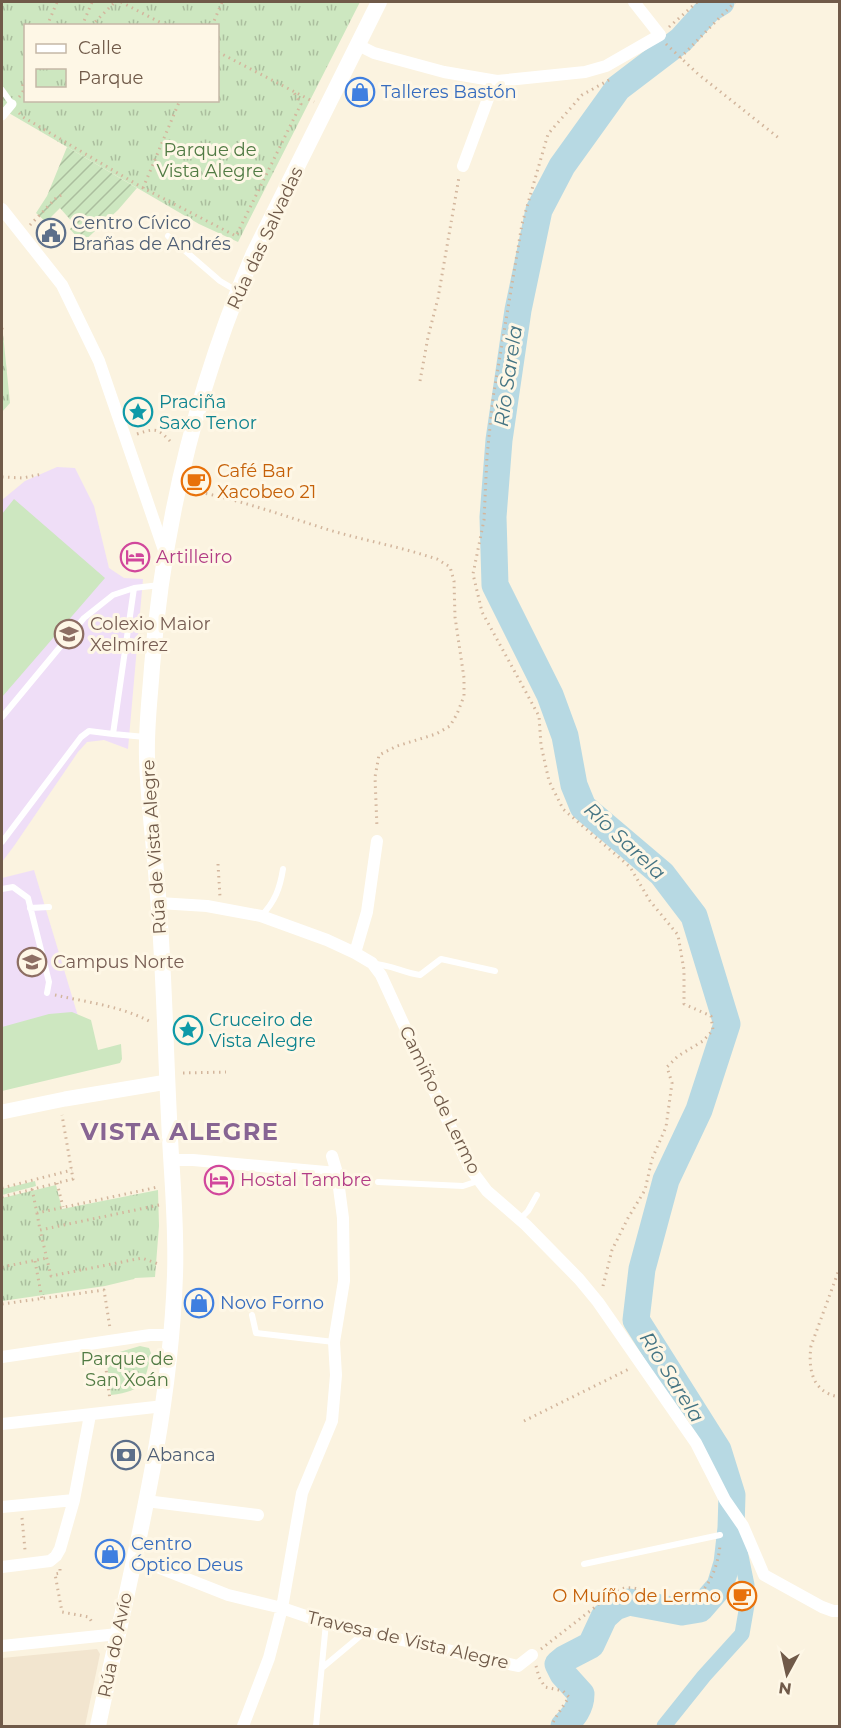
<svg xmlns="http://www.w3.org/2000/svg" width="841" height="1728" viewBox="0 0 841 1728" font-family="Montserrat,sans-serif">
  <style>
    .residential { fill: #f2e5cf }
    .education { fill: #efdef7 }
    .grass { fill: #cde7c0 }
    .park { fill: url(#park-tufts); fill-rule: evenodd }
    .garden { fill: url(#garden-furrows) }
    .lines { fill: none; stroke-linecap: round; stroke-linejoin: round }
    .canal { stroke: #b7d9e3; stroke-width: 15 }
    .river { stroke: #b7d9e3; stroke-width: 27 }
    .path { stroke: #d3b69d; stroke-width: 3; stroke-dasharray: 1.5 4.5; stroke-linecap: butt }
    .service { stroke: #fff; stroke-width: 6 }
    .pedestrian { stroke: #fff; stroke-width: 9 }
    .minor { stroke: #fff; stroke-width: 12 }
    .tertiary { stroke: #fff; stroke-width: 15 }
    .secondary { stroke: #fff; stroke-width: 16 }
    .labels { text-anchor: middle; stroke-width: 6; stroke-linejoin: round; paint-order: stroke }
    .shop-label { font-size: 18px; fill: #366cbe; stroke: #fef7e6; text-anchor: start }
    .park-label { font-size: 18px; fill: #517b44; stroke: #fef7e6 }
    .service-label { font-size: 18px; fill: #4e5e75; stroke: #fef7e6; text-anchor: start }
    .street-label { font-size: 18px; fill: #705a49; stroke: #fef7e6 }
    .culture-label { font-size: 18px; fill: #0d838f; stroke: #fef7e6; text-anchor: start }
    .food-label { font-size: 18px; fill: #c56008; stroke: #fef7e6; text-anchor: start }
    .hotel-label { font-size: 18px; fill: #b23c85; stroke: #fef7e6; text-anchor: start }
    .education-label { font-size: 18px; fill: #785e54; stroke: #fef7e6; text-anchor: start }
    .water-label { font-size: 20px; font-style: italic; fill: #447483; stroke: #fef7e6 }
    .district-label { font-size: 24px; font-weight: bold; letter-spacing: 1.5px; fill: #876593; stroke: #fef7e6 }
  </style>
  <defs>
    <pattern id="park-tufts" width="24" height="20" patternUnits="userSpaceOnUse" patternTransform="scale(1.5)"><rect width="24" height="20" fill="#cde7c0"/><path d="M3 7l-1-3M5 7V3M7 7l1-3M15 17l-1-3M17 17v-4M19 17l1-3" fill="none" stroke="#abbe9e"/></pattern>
    <pattern id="garden-furrows" width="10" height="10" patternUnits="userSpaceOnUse" patternTransform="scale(1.5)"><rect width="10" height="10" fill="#cde7c0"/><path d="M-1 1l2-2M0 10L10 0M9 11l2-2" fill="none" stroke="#abbe9e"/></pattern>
  </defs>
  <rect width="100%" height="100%" fill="#fbf3e0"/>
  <path class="residential" d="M 97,1649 L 100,1654 L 85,1726 L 2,1726 L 2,1658 Z"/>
  <path class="education" d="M 57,467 L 75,468 L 94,506 L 109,568 L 124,578 L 143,579 L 128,749 L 104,740 L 87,742 L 78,752 L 14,846 L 2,862 L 2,500 L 25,481 Z
    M 34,870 L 87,1046 L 2,1074 L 2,878 Z"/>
  <path class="grass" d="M 14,499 L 105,578 L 2,697 L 2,514 Z
    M 72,1012 L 91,1020 L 98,1050 L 121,1044 L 122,1059 L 120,1063 L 2,1091 L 2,1027 L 49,1014 Z
    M 35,1181 L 36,1186 L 2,1195 L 2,1189 Z"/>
  <path class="park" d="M 2,2 L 360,2 L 238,242 L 199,224 L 2,109 ZM 26,26 L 218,26 L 218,100 L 26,100 Z
    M 3,334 L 10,403 L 2,412 L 2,335 Z
    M 56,1185 L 62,1209 L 158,1190 L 159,1226 L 155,1277 L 135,1278 L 134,1279 L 105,1286 L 2,1301 L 2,1198 Z
    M 140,1346 L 149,1348 L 151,1353 C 145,1382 145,1391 111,1395 L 106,1356 Z"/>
  <path class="garden" d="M 67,147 L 137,188 L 118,210 L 82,243 L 70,229 L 74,224 L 60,208 L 46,222 L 36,213 L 47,196 Z"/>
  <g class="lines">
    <path class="canal" d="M 664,1726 L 704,1676 L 742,1634 L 747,1605 L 747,1585 L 737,1536 L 731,1528"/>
    <path class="river" d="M 564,1726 C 573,1717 581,1708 581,1694 L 563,1674 L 558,1664 L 564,1659 L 591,1645 L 604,1617 L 615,1607 L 629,1602 L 682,1612 L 700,1609 L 720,1586 L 727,1563 L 731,1528 L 732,1495 L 718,1450 L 636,1320 L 642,1269 L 666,1180 L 699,1110 L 727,1024 L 694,916 L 662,874 L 583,807 L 574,785 L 565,736 L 550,695 L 495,585 L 493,517 L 499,440 L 518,310 L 539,210 L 562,166 L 618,88 L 681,40 L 708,10 L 721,2"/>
    <path class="path" d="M 121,2 L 167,26
      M 47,26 L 57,2
      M 82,26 L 92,2
      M 91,26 L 115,2
      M 212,26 L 222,2
      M 669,27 L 697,2
      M 666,44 L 698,74 L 780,139
      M 218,52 L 314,102
      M 680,58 L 735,2
      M 23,92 L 23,83 L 26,78
      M 19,97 L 26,90
      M 19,113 L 23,117 L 143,188 L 236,236 L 301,104 L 293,91
      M 143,188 L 180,100
      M 30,225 L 57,197 L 64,194
      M 2,328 L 3,334
      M 420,381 L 428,337 L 438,298 L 459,177
      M 137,434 C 158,427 158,429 173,444
      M 2,477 L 23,478 L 42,474
      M 194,491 C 240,500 282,515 326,529 C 358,539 392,545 424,555 L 437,559 L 450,567 L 454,581 L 455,617 L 464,678 L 464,696 L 457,714 L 450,726 L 436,734 L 397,746 L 379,755 L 375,777 L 377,828
      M 218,864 L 220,897
      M 55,995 C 86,1002 120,1006 149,1021
      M 183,1073 L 226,1072
      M 183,1128 L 191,1129
      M 57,1183 L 63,1207
      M 2,1188 L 72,1170
      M 32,1189 L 37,1213 L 158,1187
      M 2,1197 L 73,1179 L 62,1115
      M 159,1205 L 40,1230 L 51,1276 L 142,1258 L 161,1265
      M 37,1213 L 40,1230
      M 35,1261 L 42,1299
      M 2,1267 L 47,1258
      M 840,1267 L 811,1346 C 808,1369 812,1393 840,1397
      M 603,1286 L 612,1250 L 628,1218 L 645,1190 L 652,1159 L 666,1127 L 672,1083 L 667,1067 L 678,1056 L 703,1041 L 713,1030 L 711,1016 L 684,1004 L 684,970 L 678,935 L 650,901 L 630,867 L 563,809 L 549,781 L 541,745 L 539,716 L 482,612 L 473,574 L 484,520 L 487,456 L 493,398 L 522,224 L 548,134 L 582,95 L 609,80
      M 2,1304 L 104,1290 L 110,1328
      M 104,1353 L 110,1400
      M 524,1421 L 631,1368
      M 22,1518 L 25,1550
      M 60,1569 L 60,1573 L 55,1574 L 62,1612 L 89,1617 L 93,1624
      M 541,1649 L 617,1590 C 640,1583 646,1595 666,1601 C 700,1613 718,1572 720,1545
      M 536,1666 L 539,1677 L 545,1687 L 563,1691 L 569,1697 L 556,1717 L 551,1726"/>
    <path class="service" d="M 2,90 L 12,104
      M 168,236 L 220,281 L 237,291
      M 2,717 L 84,618 L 113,595 L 134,588
      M 113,734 L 145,737
      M 2,842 L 81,737 L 89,731 L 113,734 L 134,588 L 160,585
      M 2,889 L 13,887 L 28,898 L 49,982 L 47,993
      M 30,908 L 49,907
      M 261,916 C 275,902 280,888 283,869
      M 373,964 C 389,964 404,973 420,975 L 441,959 L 495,971
      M 378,1182 L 463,1186 L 478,1181
      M 520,1219 L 528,1211 L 537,1195
      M 252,1315 L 256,1333 L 334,1342
      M 584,1564 L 720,1535
      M 322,1668 L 365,1632
      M 316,1726 L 326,1623"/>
    <path class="pedestrian" d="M 2,116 L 12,104"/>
    <path class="minor" d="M 358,45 L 374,53 L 444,72 L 497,81 L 585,72 L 606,66 L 660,35 L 634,2
      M 463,166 L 489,96 L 497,81
      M 2,209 L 62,285 L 99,361 L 165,553
      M 159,903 L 207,906 L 261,916 L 327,940 L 355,953 L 372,963 L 381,975 L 469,1167 L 487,1191 L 526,1225 L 579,1279 L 598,1302 L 696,1443 L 725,1500 L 743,1526 L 764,1575 L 822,1607 L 833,1611 L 840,1611
      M 355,953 L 367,912 L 377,841
      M 332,1156 L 337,1173
      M 171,1160 L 193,1160 L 337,1173 L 343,1218 L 344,1281 L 334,1342 L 336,1375 L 332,1421 L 302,1493 L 282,1608 L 269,1658 L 243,1726
      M 2,1357 L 150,1335 L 171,1335
      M 2,1424 L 164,1406
      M 146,1501 L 258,1515
      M 2,1507 L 74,1500
      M 132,1563 L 152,1565 L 228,1595 L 282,1608 L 326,1623 L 518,1666 L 532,1655
      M 2,1567 L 50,1561 L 56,1556 L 60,1549 L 74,1500 L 90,1415
      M 2,1646 L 118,1634"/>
    <path class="tertiary" d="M 2,1112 L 65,1099 L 167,1082"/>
    <path class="secondary" d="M 98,1726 C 129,1577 170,1428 175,1275 C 177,1222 171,1170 169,1117 C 165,1040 164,962 157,884 C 154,842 148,800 147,757 C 146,727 150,697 152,667 C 163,524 197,385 254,253 L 379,2"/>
  </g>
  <defs>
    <g id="shop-ring" transform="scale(1.5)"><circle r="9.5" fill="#fef7e6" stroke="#3f7fe0" stroke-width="1.5"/><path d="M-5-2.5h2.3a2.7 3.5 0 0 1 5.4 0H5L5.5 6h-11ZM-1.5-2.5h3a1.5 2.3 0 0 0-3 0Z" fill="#3f7fe0"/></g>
    <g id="civic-ring" transform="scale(1.5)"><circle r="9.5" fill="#fef7e6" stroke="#5c6f8a" stroke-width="1.5"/><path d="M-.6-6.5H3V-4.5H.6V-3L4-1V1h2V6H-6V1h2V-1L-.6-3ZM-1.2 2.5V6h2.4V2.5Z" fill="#5c6f8a"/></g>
    <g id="sight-ring" transform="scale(1.5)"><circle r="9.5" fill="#fef7e6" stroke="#0f9aa8" stroke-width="1.5"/><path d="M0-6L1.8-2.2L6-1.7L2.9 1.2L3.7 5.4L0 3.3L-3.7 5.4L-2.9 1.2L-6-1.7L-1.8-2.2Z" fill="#0f9aa8"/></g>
    <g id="cafe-ring" transform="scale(1.5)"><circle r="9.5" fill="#fef7e6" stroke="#e8710a" stroke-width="1.5"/><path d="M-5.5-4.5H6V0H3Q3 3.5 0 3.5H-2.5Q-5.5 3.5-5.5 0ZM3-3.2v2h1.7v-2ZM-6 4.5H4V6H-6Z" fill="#e8710a"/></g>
    <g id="hotel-ring" transform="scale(1.5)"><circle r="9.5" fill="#fef7e6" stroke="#d1479c" stroke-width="1.5"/><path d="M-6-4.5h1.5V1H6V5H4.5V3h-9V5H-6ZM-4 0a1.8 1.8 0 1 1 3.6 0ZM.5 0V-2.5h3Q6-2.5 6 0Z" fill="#d1479c"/></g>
    <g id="school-ring" transform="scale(1.5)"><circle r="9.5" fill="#fef7e6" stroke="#8d6e63" stroke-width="1.5"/><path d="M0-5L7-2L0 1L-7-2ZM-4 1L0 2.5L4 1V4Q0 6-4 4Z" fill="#8d6e63"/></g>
    <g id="university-ring" transform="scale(1.5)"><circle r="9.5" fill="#fef7e6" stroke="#8d6e63" stroke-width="1.5"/><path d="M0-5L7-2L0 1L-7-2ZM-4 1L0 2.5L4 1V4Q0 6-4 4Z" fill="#8d6e63"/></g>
    <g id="bank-ring" transform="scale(1.5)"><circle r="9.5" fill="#fef7e6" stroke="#5c6f8a" stroke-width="1.5"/><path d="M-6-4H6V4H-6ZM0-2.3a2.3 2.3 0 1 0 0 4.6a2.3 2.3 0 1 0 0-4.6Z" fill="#5c6f8a"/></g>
  </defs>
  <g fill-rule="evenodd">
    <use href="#shop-ring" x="360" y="92"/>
    <use href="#civic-ring" x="51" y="233"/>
    <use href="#sight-ring" x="138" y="412"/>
    <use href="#cafe-ring" x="196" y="481"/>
    <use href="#hotel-ring" x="135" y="557"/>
    <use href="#school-ring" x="69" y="634"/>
    <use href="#university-ring" x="32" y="962"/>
    <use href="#sight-ring" x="188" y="1030"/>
    <use href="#hotel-ring" x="219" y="1180"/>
    <use href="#shop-ring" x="199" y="1303"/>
    <use href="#bank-ring" x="126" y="1455"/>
    <use href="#shop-ring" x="110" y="1554"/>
    <use href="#cafe-ring" x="742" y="1596"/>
  </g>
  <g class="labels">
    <g class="shop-label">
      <text x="381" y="98">Talleres Bastón</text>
      <text x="220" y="1309">Novo Forno</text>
      <text x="131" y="1550">Centro<tspan x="131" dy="21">Óptico Deus</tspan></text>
    </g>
    <g class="park-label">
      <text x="210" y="156">Parque de<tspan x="210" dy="21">Vista Alegre</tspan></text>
      <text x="127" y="1365">Parque de<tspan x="127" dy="21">San Xoán</tspan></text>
    </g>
    <g class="service-label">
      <text x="72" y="229">Centro Cívico<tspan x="72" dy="21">Brañas de Andrés</tspan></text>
      <text x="147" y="1461">Abanca</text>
    </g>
    <g class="street-label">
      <text transform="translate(265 238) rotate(-65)" y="6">Rúa das Salvadas</text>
      <text transform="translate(154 847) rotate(-94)" y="6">Rúa de Vista Alegre</text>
      <text transform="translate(440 1100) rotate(64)" y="6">Camiño de Lermo</text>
      <text transform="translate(408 1640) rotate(13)" y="6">Travesa de Vista Alegre</text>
      <text transform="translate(115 1645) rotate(-78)" y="6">Rúa do Avío</text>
    </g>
    <g class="culture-label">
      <text x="159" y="408">Praciña<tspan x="159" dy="21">Saxo Tenor</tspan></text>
      <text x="209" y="1026">Cruceiro de<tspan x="209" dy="21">Vista Alegre</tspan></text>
    </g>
    <g class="food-label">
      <text x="217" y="477">Café Bar<tspan x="217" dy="21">Xacobeo 21</tspan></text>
      <text x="721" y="1602" text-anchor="end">O Muíño de Lermo</text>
    </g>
    <g class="hotel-label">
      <text x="156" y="563">Artilleiro</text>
      <text x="240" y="1186">Hostal Tambre</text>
    </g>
    <g class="education-label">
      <text x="90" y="630">Colexio Maior<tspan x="90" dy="21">Xelmírez</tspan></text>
      <text x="53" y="968">Campus Norte</text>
    </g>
    <g class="water-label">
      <text transform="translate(508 376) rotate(-82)" y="7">Río Sarela</text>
      <text transform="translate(625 841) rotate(43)" y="7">Río Sarela</text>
      <text transform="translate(672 1377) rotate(58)" y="7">Río Sarela</text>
    </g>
    <g class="district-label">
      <text x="180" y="1140">VISTA ALEGRE</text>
    </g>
  </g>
  <rect width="841" height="1728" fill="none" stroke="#705a49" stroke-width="6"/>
  <rect x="24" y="24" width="195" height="78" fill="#fef7e6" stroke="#c5b8a7" stroke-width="1.5"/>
  <rect x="36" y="44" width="30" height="9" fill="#ffffff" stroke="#c5b8a7" stroke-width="1.5"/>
  <text x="78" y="54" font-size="18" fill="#705a49">Calle</text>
  <rect x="36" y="69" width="30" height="18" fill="url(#park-tufts)" stroke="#c5b8a7" stroke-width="1.5"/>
  <text x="78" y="84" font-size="18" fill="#705a49">Parque</text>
  <g transform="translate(787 1674) rotate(188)" stroke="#fef7e6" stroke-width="4.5" paint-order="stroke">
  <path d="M0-4.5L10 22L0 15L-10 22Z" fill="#705a49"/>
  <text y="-9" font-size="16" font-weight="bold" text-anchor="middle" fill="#705a49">N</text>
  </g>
</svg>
